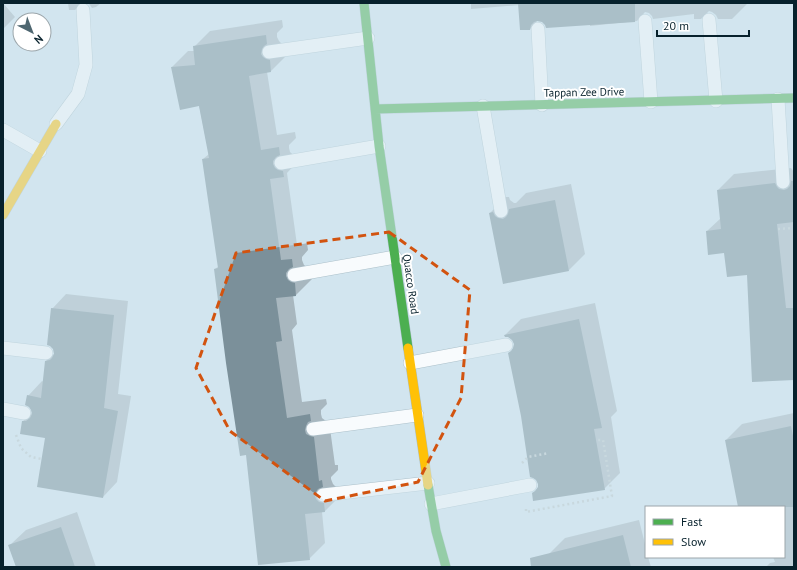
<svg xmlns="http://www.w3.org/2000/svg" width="797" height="570" viewBox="0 0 797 570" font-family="'PT Sans',sans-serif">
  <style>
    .shadow { fill: #0003 }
    .building { fill: #7b909a }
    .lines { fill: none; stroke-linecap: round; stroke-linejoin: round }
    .lane-casing { stroke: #acc0ca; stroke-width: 14 }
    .fast-casing { stroke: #acc0ca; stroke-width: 10 }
    .slow-casing { stroke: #acc0ca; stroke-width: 10 }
    .path { stroke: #bdc7ca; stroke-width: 2.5; stroke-dasharray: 2 3; stroke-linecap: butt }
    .lane { stroke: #f8fbfd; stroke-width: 13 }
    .fast { stroke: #4caf50; stroke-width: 9 }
    .slow { stroke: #ffc107; stroke-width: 9 }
    .marked { fill: none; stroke: #d2530f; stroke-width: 3; stroke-dasharray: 8 5; stroke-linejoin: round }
    .labels { text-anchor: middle; stroke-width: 4; stroke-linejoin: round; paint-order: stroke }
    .street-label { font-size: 11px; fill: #07212c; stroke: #fff }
  </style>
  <rect width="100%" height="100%" fill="#d2e5ef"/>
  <path class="shadow" d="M 3,3 L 15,17 L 3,29 Z
    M 68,3 L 82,3 L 75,10 L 69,10 Z
    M 88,3 L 101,3 L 96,7 L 92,8 L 90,5 Z
    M 471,3 L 748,3 L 732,19 L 718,19 L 716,15 L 712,12 L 709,11 L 701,19 L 694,19 L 694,14 L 653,19 L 652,16 L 649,13 L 645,12 L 637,21 L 590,26 L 590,24 L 538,20 L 530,29 L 520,5 L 471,9 Z
    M 282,20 L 283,27 L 277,33 L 277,37 L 279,41 L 282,44 L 285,44 L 287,55 L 271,71 L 267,72 L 277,135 L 295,132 L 296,138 L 289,145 L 289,148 L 290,152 L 299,160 L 287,173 L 297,245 L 307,243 L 308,250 L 302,257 L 302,260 L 304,265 L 307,267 L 310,267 L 312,279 L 296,295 L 293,295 L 297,324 L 292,330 L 302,402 L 326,399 L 327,404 L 321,410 L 321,414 L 322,418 L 326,421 L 329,421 L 335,465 L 338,465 L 338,470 L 331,477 L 331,479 L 333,484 L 336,487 L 340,487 L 341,495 L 325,511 L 322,512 L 325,543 L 309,559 L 247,454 L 215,269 L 219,266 L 203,159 L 209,154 L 199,105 L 172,67 L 188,51 L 194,51 L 194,47 L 210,31 Z
    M 791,168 L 794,172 L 794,379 L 748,274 L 725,252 L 707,231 L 721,218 L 718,190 L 734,174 Z
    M 571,184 L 585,254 L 569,270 L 490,213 L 506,197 L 509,197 L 510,200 L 514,203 L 516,203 L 526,193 Z
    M 66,294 L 128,301 L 118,394 L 131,396 L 117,482 L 103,497 L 46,438 L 23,421 L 33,412 L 28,396 L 42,381 L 44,382 L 46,361 L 55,353 L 52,309 Z
    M 595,303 L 617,411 L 611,417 L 620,473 L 604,489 L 514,348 L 515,344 L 513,339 L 505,335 L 521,319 Z
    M 794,413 L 794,567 L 766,567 L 770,563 L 775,562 L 773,557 L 784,557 L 784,507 L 739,507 L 726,440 L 742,424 Z
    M 77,512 L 96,567 L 17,567 L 10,545 L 26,530 Z
    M 639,520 L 646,548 L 646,557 L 648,557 L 651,567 L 553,567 L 549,554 L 565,538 Z"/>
  <path class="building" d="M 518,3 L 635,3 L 635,22 L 546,28 L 545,25 L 542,22 L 537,21 L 534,22 L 531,25 L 530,30 L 520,30 Z
    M 266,35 L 267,44 L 264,46 L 262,49 L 261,54 L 263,57 L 266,59 L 270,60 L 271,72 L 249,76 L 261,150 L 279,147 L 280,155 L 276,157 L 273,161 L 273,164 L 275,168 L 278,170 L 283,171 L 284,177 L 270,179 L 281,260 L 292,259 L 293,267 L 289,269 L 286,273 L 286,276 L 288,280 L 291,282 L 295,283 L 296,296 L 276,298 L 282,341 L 276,342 L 287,418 L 310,414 L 311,421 L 308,422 L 306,426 L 305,430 L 306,434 L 310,436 L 314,437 L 319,481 L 322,480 L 323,487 L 318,489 L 316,492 L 315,496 L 316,499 L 319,502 L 324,503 L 325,512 L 305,514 L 310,560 L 258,565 L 246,455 L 240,456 L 226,363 L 214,269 L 218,268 L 202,159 L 209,158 L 199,106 L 180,110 L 171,67 L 195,65 L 193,46 Z
    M 791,181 L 794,181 L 794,222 L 777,224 L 786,308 L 794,308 L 794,380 L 752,382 L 747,275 L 727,277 L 724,253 L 708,255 L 706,231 L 721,229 L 717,190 L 775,183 L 777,187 L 779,189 L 784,190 L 787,189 L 790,186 Z
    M 555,200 L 569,271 L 503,284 L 489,213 L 493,212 L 495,216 L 498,218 L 503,219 L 506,217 L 508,214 L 509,209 Z
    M 51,308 L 114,315 L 104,408 L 118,411 L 103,498 L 37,487 L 45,438 L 20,434 L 22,421 L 26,421 L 30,418 L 32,414 L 31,410 L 29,407 L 25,405 L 27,395 L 41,398 L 45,361 L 50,360 L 52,358 L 54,354 L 53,349 L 50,346 L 47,345 Z
    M 579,319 L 602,428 L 594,429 L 605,490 L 533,501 L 532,493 L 535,491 L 538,487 L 538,484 L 536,480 L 533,478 L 530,477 L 521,416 L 508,353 L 511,351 L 513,348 L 514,344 L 512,340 L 508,337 L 505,337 L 504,335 Z
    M 791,426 L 794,441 L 794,507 L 738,507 L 725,440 Z
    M 61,527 L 75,567 L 16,567 L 8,545 Z
    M 623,535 L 631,567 L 531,567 L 530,558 Z"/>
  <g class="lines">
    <g class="lane-casing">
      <path id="lane" d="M 709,20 L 716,101
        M 645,21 L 651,102
        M 538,29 L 542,105
        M 269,52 L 368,38
        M 778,99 L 783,182
        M 483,106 L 501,211
        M 56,124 L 78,94 L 86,65 L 83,10
        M 3,130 L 40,151
        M 281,163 L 379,146
        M 294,275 L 395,257
        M 3,348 L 46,353
        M 410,363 L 506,345
        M 3,409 L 24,413
        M 313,429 L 417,415
        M 323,495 L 428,483
        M 431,504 L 530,485"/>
    </g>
    <g class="fast-casing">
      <path id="fast" d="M 364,3 L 379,146 L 408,348
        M 375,109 L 794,98
        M 428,485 L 436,531 L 446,567"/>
    </g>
    <g class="slow-casing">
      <path id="slow" d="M 3,215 L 56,124
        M 408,348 L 428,485"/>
    </g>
    <path class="path" d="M 778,229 L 794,228
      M 16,435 L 21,448 L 31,457 L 42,459
      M 522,463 L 528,457 L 549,453
      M 526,509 L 526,512 L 612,496 L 603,440 L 596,440"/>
    <use href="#lane" class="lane"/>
    <use href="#fast" class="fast"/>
    <use href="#slow" class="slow"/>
  </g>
  <path d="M0 0H797V570H0ZM 389,232 L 470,290 L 461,398 L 418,482 L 325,501 L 230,431 L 196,368 L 236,253 Z" fill="#d2e5ef" fill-opacity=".55" fill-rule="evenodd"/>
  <path class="marked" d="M 389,232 L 470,290 L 461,398 L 418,482 L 325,501 L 230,431 L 196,368 L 236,253 Z"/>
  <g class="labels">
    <g class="street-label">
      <text transform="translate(584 92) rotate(-1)" y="4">Tappan Zee Drive</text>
      <text transform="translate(411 284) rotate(82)" y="4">Quacco Road</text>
    </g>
  </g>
  <rect width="797" height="570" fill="none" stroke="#07212c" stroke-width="8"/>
  <rect x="645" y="506" width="140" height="52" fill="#ffffff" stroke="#9ca6ab"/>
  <rect x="653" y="519" width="20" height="6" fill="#4caf50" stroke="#9ca6ab"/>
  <text x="681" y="526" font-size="12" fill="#07212c">Fast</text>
  <rect x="653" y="539" width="20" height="6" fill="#ffc107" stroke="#9ca6ab"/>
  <text x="681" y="546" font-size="12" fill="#07212c">Slow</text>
  <g transform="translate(32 32) rotate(138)"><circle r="19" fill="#ffffff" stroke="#9ca6ab"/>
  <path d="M0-3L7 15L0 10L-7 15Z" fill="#4e6670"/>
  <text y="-6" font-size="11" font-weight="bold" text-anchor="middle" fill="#07212c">N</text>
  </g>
  <path d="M657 30v6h92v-6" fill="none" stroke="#07212c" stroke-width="2"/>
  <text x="663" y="30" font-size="12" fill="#07212c" stroke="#ffffff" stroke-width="3" paint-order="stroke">20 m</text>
</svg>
